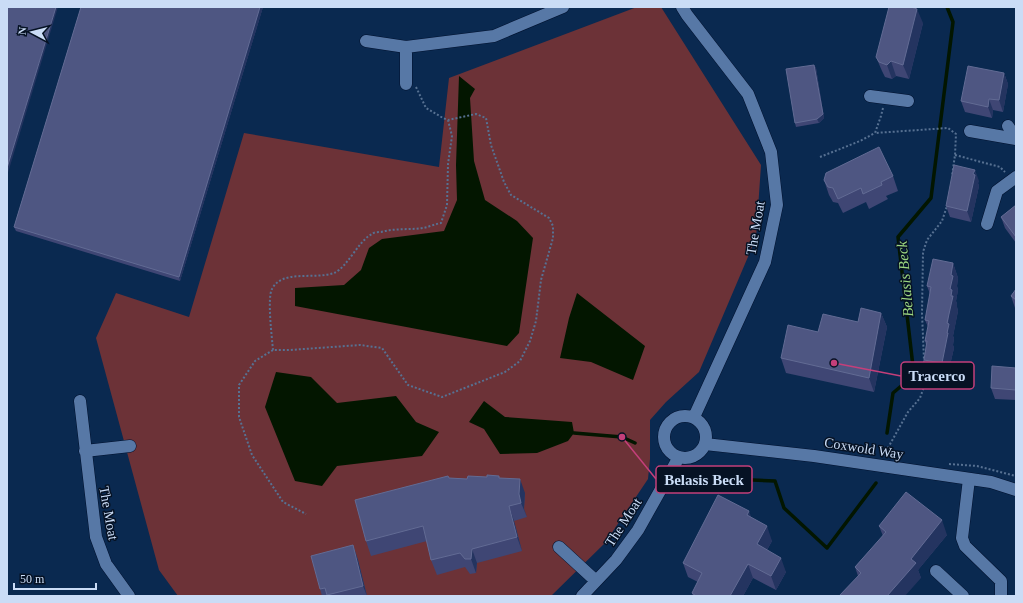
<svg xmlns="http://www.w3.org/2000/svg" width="1023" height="603" viewBox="0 0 1023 603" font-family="Georgia,serif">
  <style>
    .green { fill: #6c3237 }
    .water { fill: #031600 }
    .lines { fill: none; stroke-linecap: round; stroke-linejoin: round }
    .stream { stroke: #031600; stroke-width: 3.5 }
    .minor-casing { stroke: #00112e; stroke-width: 13 }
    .path { stroke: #577192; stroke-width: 2; stroke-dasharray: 2 2; stroke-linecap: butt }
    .minor { stroke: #5778a6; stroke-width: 12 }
    .wall { fill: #3f4674 }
    .shaded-wall { fill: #243460 }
    .building { fill: #4e5682; stroke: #626b94 }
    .labels { text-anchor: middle; stroke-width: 3; stroke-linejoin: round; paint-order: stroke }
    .street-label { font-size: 14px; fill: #cadcf6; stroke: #061224 }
    .water-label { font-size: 15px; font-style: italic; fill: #9cd781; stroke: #061224 }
    .leader { fill: none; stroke: #c43f7a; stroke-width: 1.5 }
    .callout-dot { fill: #c43f7a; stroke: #061224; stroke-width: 1.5 }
    .callout { fill: #061224; stroke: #c43f7a; stroke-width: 1.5 }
    .callout-label { font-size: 15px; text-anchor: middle; font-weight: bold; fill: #cadcf6 }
  </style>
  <rect width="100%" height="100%" fill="#0a2950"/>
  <path class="green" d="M 637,7 L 661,7 L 761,165 L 756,238 L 699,372 L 666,402 L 650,420 L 650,459 L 648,479 L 605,543 L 551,596 L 178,596 L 159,570 L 96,338 L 116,293 L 189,317 L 244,133 L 439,167 L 449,78 Z"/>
  <path class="water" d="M 459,76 L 475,89 L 470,98 L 474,161 L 485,200 L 517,221 L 533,238 L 519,333 L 507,346 L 295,306 L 295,288 L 344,285 L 361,270 L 369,248 L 382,239 L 444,231 L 457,200 L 456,165 Z
    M 577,293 L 645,346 L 633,380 L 591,362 L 560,358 L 569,318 Z
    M 276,372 L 311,377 L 337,403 L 396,396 L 416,422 L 439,432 L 422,456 L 337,466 L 322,486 L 295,481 L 265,407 Z
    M 484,401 L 505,417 L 572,422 L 574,433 L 568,441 L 537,453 L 500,454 L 484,429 L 469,422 Z"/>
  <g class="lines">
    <path class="stream" d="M 574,433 L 622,437 L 635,443
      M 887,433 L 893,393 L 914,375 L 898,237 L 931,198 L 953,22 L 947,7
      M 706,478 L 775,481 L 784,508 L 827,548 L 876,483"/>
    <g class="minor-casing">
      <path id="minor" d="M 682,7 L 687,15 L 748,94 L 771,152 L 777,205 L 765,262 L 694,417
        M 366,41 L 406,47 L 494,36 L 563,7
        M 406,84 L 406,47
        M 870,96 L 908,101
        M 1008,126 L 1016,138
        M 970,131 L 1016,139
        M 987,224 L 997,191 L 1016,177
        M 80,401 L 96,537 L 106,564 L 129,596
        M664 437a21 21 0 1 1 42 0a21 21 0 1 1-42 0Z
        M 705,444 L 814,456 L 991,482 L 1016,490
        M 85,451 L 130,446
        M 969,479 L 962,538 L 965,546 L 1001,581 L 1001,596
        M 559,547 L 596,581
        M 936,571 L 963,596
        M 582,596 L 616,560 L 638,530 L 679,457"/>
    </g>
    <path class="path" d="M 416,87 L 426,108 L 443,118 L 448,120 L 476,114 L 486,118 L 491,145 L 504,182 L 511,195 L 549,218 L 553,226 L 553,238 L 541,280 L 536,321 L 530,341 L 520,361 L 505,372 L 442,397 L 408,385 L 382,348 L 360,345 L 290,350 L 273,350 C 272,338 267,298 272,289 C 282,269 315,280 334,273 C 348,267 358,241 372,234 C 374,232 378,232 381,232 C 395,228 409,230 423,228 C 429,227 435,224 441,223 L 447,205 L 448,164 L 452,136 L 448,120
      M 883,108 L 881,116 L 875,133 L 948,128 L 956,134 L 955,155 L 952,176
      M 955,155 L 1000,167 L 1005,172
      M 820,157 L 860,141 L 875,133
      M 273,350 L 255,361 L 239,385 L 239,417 L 252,455 L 283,502 L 306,514
      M 884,455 L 908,412 L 920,398 L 925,384 L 922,313 L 923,252 L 927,240 L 942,221 L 947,206
      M 949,464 L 977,466 L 1016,476"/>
    <use href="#minor" class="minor"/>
  </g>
  <path class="wall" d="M 81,7 L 263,7 L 180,281 L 16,231 L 14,227 Z
    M 923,23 L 909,79 L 896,76 L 892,79 L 885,77 L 882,71 L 876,57 Z
    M 814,65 L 816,68 L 824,118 L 819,123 L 796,127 L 795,123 Z
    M 1004,73 L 1008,84 L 1003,112 L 993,110 L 992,118 L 965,112 L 961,101 Z
    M 893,176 L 898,191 L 886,196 L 888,199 L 869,209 L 866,202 L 843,213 L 838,203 L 833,202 L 829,195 L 824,180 Z
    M 979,181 L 978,183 L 979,186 L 971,222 L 950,217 L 946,206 Z
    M 1016,205 L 1016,243 L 1005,228 L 1001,217 Z
    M 953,263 L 958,278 L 957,286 L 958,290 L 956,301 L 957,304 L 957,307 L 958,311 L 953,336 L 954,338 L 953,345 L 954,348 L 947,378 L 929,374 L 924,360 L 926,345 L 925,341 L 928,327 L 925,320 L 930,294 L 927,286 Z
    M 1016,289 L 1016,309 L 1015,308 L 1011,296 Z
    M 881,313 L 887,327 L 874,392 L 786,373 L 781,358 L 818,332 L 858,322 Z
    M 1016,368 L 1016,400 L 995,399 L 991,388 Z
    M 449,478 L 467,479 L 500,478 L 525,493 L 524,509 L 527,517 L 514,521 L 522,551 L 477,563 L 476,573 L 470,574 L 465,567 L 437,575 L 431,560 L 427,541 L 371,556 L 366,541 Z
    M 751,518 L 772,541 L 767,550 L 786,572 L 776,590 L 753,578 L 743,596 L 693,596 L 692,593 L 698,582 L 688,577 L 683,563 Z
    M 879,526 L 947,535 L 918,570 L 921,578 L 858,576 L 855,567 L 883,536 Z
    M 353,545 L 358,560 L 367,596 L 322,596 L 320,589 Z"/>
  <path class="shaded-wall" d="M 56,7 L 58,7 L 7,176 L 7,168 Z
    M 260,7 L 263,7 L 180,281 L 179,277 Z
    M 917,9 L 923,23 L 909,79 L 903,65 Z
    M 891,61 L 896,76 L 892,79 L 887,65 Z
    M 814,65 L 816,68 L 824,118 L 819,123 L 817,119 Z
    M 1004,73 L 1008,84 L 1003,112 L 999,100 Z
    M 989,99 L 993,110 L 992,118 L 988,107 Z
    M 975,170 L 979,181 L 978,183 L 979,186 L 971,222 L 967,211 Z
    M 953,263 L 958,278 L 957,286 L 958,290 L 956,301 L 957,304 L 957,307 L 958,311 L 953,336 L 954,338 L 953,345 L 954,348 L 947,378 L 942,363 L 947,333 L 951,296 L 951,275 Z
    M 881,313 L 887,327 L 874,392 L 869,378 Z
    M 520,479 L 525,493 L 524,509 L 527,517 L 521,503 L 519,494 Z
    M 509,506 L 514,521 L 522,551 L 517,537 Z
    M 749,511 L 754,525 L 747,515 Z
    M 942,520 L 947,535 L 918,570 L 921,578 L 905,596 L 887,596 L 911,559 Z
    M 767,526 L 772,541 L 762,558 L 757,544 Z
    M 353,545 L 358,560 L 367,596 L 363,586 Z
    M 472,549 L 477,563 L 476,573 L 471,559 Z
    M 781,558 L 786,572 L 776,590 L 771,576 Z
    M 748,564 L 753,578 L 743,596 L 730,596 Z"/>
  <path class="building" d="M 7,7 L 56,7 L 7,168 Z
    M 81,7 L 260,7 L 179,277 L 14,227 Z
    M 889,7 L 911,7 L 917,9 L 903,65 L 891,61 L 887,65 L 879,62 L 876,57 Z
    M 814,65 L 823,114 L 817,119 L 795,123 L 786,69 Z
    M 968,66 L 1004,73 L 999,100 L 989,99 L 988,107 L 961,101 Z
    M 879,147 L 893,176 L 881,182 L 882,185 L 863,194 L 861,188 L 838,199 L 833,188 L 828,187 L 824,180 L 826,173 Z
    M 954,165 L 975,170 L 973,174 L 975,175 L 967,211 L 946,206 Z
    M 1016,205 L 1016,237 L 1001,217 Z
    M 933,259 L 953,263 L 951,275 L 953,276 L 950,289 L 952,290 L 951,296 L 953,296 L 947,323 L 949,324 L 947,333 L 948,333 L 942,363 L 924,360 L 927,341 L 925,341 L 929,321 L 925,320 L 931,287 L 927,286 Z
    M 1016,289 L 1016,300 L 1011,296 Z
    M 861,308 L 881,313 L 869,378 L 781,358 L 788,325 L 818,332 L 823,314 L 858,322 Z
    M 992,366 L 1016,368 L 1016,390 L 991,388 Z
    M 487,475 L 499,476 L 499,478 L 520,479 L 519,494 L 521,503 L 509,506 L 517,537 L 472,549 L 471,559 L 465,559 L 460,553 L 431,560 L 423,526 L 366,541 L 355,500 L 448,476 L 449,478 L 467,479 L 468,476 L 487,477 Z
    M 906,492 L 942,520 L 911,559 L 916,563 L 887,596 L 839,596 L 861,573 L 855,567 L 886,532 L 879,526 Z
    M 718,495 L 749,511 L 747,515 L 767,526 L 757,544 L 781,558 L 771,576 L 748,564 L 730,596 L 696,596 L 692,593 L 702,573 L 683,563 Z
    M 353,545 L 363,586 L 327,595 L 325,588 L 320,589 L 311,556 Z"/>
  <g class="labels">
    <g class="street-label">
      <text transform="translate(755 228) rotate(-80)" y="5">The Moat</text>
      <text transform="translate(864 448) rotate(9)" y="5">Coxwold Way</text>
      <text transform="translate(109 513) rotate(80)" y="5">The Moat</text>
      <text transform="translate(623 522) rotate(-57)" y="5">The Moat</text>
    </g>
    <g class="water-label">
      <text transform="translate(905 279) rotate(-95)" y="5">Belasis Beck</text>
    </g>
  </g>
  <path class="leader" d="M834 363L901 376M622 437L656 479"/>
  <g class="callout-dot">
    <circle cx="834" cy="363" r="4"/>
    <circle cx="622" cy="437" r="4"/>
  </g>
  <g class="callout">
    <rect x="901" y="362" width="73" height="27" rx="4"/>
    <rect x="656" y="466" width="96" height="27" rx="4"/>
  </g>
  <g class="callout-label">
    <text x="937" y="381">Tracerco</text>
    <text x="704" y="485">Belasis Beck</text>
  </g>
  <rect width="1023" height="603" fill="none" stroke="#cadcf6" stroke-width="16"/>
  <g transform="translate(32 32) rotate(277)" stroke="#061224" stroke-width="3" paint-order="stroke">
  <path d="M0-3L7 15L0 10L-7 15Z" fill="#cadcf6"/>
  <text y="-6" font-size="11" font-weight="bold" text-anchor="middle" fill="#cadcf6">N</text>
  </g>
  <path d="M14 583v6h82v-6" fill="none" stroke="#cadcf6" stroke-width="2"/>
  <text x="20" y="583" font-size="12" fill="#cadcf6" stroke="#061224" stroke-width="3" paint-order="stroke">50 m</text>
</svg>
